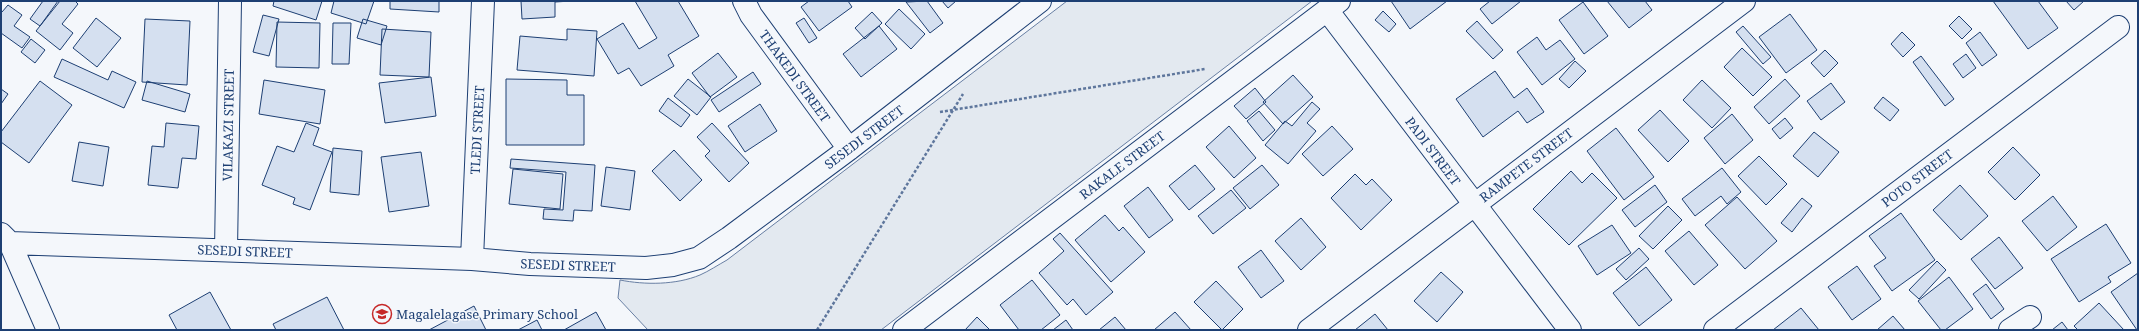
<svg xmlns="http://www.w3.org/2000/svg" width="2139" height="331" viewBox="0 0 2139 331" font-family="'Noto Serif',serif">
  <style>
    .green { fill: #e3e9f0; stroke: #687fa3 }
    .building { fill: #d5e0f0; stroke: #1d3f73 }
    .lines { fill: none; stroke-linecap: round; stroke-linejoin: round }
    .minor-casing { stroke: #1d3f73; stroke-width: 24 }
    .path { stroke: #5e769c; stroke-width: 2.5; stroke-dasharray: 3 2; stroke-linecap: butt }
    .minor { stroke: #f4f7fb; stroke-width: 22 }
    .labels { text-anchor: middle; stroke-width: 3; stroke-linejoin: round; paint-order: stroke }
    .street-label { font-size: 13px; fill: #1d3f73; stroke: #f4f7fb }
    .poi-label { font-size: 13px; fill: #1d3f73; stroke: #f4f7fb; text-anchor: start }
  </style>
  <rect width="100%" height="100%" fill="#f4f7fb"/>
  <path class="green" d="M 1067,1 L 1312,1 L 881,330 L 648,330 L 618,298 L 620,280 C 645,285 676,285 700,275 C 709,271 718,265 727,260 Z"/>
  <path class="building" d="M 43,1 L 58,1 L 40,26 L 30,19 Z
    M 60,1 L 75,1 L 78,4 L 62,24 L 73,33 L 60,50 L 36,31 Z
    M 274,1 L 322,1 L 316,20 L 273,6 Z
    M 334,1 L 374,1 L 366,24 L 331,13 Z
    M 390,1 L 439,1 L 439,12 L 390,9 Z
    M 521,1 L 571,1 L 555,2 L 555,17 L 522,19 Z
    M 635,1 L 678,1 L 699,36 L 668,55 L 674,66 L 641,86 L 629,68 L 618,74 L 597,39 L 623,23 L 639,49 L 657,38 Z
    M 809,1 L 848,1 L 852,7 L 819,31 L 801,7 Z
    M 927,1 L 943,23 L 930,33 L 906,2 Z
    M 942,1 L 956,1 L 948,8 Z
    M 1391,1 L 1447,1 L 1410,29 Z
    M 1490,1 L 1521,1 L 1492,24 L 1480,9 Z
    M 1607,1 L 1645,1 L 1652,10 L 1629,28 Z
    M 1993,1 L 2038,1 L 2058,28 L 2028,49 Z
    M 2066,1 L 2084,1 L 2074,10 Z
    M 1583,2 L 1608,36 L 1584,54 L 1559,20 Z
    M 8,5 L 22,15 L 14,26 L 30,37 L 22,48 L 1,33 L 1,11 L 2,12 Z
    M 899,9 L 925,34 L 911,49 L 885,24 Z
    M 1383,11 L 1396,24 L 1389,32 L 1375,20 Z
    M 872,12 L 882,23 L 865,39 L 855,28 Z
    M 1790,14 L 1817,50 L 1786,73 L 1759,37 Z
    M 263,15 L 279,19 L 269,56 L 253,52 Z
    M 1959,16 L 1972,29 L 1962,39 L 1949,26 Z
    M 96,18 L 121,38 L 97,67 L 73,48 Z
    M 804,18 L 817,38 L 809,43 L 796,23 Z
    M 145,19 L 190,21 L 187,85 L 142,82 Z
    M 363,19 L 387,26 L 381,45 L 357,38 Z
    M 1477,21 L 1503,50 L 1493,59 L 1466,31 Z
    M 277,22 L 320,23 L 319,68 L 276,67 Z
    M 333,23 L 351,23 L 349,64 L 332,64 Z
    M 879,26 L 897,49 L 861,77 L 843,54 Z
    M 1743,26 L 1771,57 L 1763,64 L 1736,32 Z
    M 382,29 L 431,32 L 429,77 L 380,75 Z
    M 567,29 L 597,31 L 594,76 L 517,70 L 520,36 L 567,40 Z
    M 1902,32 L 1915,45 L 1903,57 L 1891,44 Z
    M 1980,32 L 1997,55 L 1982,66 L 1966,43 Z
    M 1537,37 L 1546,50 L 1560,40 L 1575,59 L 1542,85 L 1517,52 Z
    M 31,39 L 45,50 L 35,63 L 21,52 Z
    M 1742,48 L 1772,77 L 1753,96 L 1724,67 Z
    M 1825,50 L 1838,63 L 1824,77 L 1811,63 Z
    M 718,53 L 737,77 L 710,97 L 692,73 Z
    M 1966,54 L 1976,68 L 1963,78 L 1953,64 Z
    M 1921,56 L 1954,99 L 1945,106 L 1913,62 Z
    M 62,59 L 108,80 L 112,71 L 136,82 L 124,108 L 54,77 Z
    M 1575,61 L 1586,71 L 1569,88 L 1559,79 Z
    M 1495,71 L 1514,98 L 1527,88 L 1544,112 L 1527,123 L 1518,111 L 1483,137 L 1456,99 Z
    M 753,72 L 761,84 L 719,112 L 711,100 Z
    M 1293,75 L 1313,97 L 1283,124 L 1263,102 Z
    M 431,77 L 436,116 L 385,123 L 379,83 Z
    M 506,79 L 567,80 L 567,95 L 584,95 L 584,145 L 506,145 Z
    M 688,79 L 711,97 L 697,115 L 674,96 Z
    M 1785,79 L 1800,96 L 1769,124 L 1754,107 Z
    M 264,80 L 325,90 L 320,124 L 259,114 Z
    M 1702,80 L 1731,108 L 1712,128 L 1683,100 Z
    M 40,81 L 72,105 L 29,163 L 1,142 L 1,132 Z
    M 147,81 L 190,94 L 185,112 L 142,100 Z
    M 1831,83 L 1845,102 L 1821,120 L 1807,101 Z
    M 1255,88 L 1266,102 L 1246,119 L 1234,106 Z
    M 1,89 L 8,94 L 1,104 Z
    M 1883,97 L 1899,110 L 1890,121 L 1874,108 Z
    M 668,98 L 690,115 L 681,127 L 659,111 Z
    M 1312,102 L 1320,109 L 1307,123 L 1316,131 L 1288,164 L 1265,145 L 1285,121 L 1292,126 Z
    M 760,104 L 777,131 L 745,152 L 728,126 Z
    M 1660,110 L 1689,141 L 1668,162 L 1638,130 Z
    M 1259,111 L 1275,130 L 1263,141 L 1247,121 Z
    M 1732,114 L 1753,140 L 1725,164 L 1704,138 Z
    M 1785,118 L 1793,128 L 1780,139 L 1772,129 Z
    M 166,123 L 199,126 L 196,159 L 182,158 L 178,188 L 148,185 L 152,146 L 164,147 Z
    M 306,123 L 319,128 L 313,145 L 332,152 L 310,210 L 293,204 L 295,198 L 262,185 L 277,146 L 294,152 Z
    M 712,123 L 749,163 L 729,182 L 705,156 L 710,151 L 697,137 Z
    M 1229,126 L 1256,158 L 1234,178 L 1206,147 Z
    M 1332,126 L 1353,149 L 1323,176 L 1302,154 Z
    M 1616,128 L 1654,177 L 1624,200 L 1587,151 Z
    M 1814,132 L 1839,152 L 1818,177 L 1793,156 Z
    M 79,142 L 109,147 L 103,186 L 72,181 Z
    M 2013,147 L 2040,175 L 2015,200 L 1988,172 Z
    M 333,148 L 362,151 L 359,195 L 330,192 Z
    M 674,150 L 702,180 L 680,201 L 652,171 Z
    M 421,152 L 429,206 L 389,212 L 381,157 Z
    M 1759,156 L 1787,184 L 1766,205 L 1738,176 Z
    M 511,159 L 595,165 L 592,211 L 574,210 L 573,221 L 543,219 L 544,209 L 563,210 L 566,172 L 510,168 Z
    M 1195,165 L 1215,189 L 1189,210 L 1169,186 Z
    M 1262,165 L 1279,185 L 1250,209 L 1233,188 Z
    M 606,167 L 635,171 L 630,210 L 601,206 Z
    M 1722,168 L 1741,192 L 1727,204 L 1721,196 L 1695,216 L 1682,199 Z
    M 513,169 L 563,174 L 560,209 L 509,204 Z
    M 1571,171 L 1582,183 L 1592,173 L 1617,198 L 1569,245 L 1533,209 Z
    M 1355,174 L 1366,185 L 1372,179 L 1392,200 L 1361,230 L 1331,198 Z
    M 1655,185 L 1667,202 L 1635,227 L 1622,210 Z
    M 1960,185 L 1988,216 L 1961,240 L 1933,210 Z
    M 1148,187 L 1173,220 L 1149,238 L 1124,206 Z
    M 1231,190 L 1246,208 L 1213,234 L 1198,216 Z
    M 2053,196 L 2077,227 L 2047,251 L 2022,221 Z
    M 1737,197 L 1777,241 L 1745,269 L 1705,225 Z
    M 1802,198 L 1812,206 L 1792,232 L 1781,223 Z
    M 1668,206 L 1682,220 L 1653,249 L 1639,236 Z
    M 1901,213 L 1935,260 L 1892,291 L 1874,266 L 1886,258 L 1869,236 Z
    M 1105,215 L 1119,231 L 1123,227 L 1145,252 L 1111,282 L 1075,240 Z
    M 1301,218 L 1326,247 L 1301,270 L 1275,241 Z
    M 2106,224 L 2131,263 L 2108,277 L 2111,282 L 2079,302 L 2051,259 Z
    M 1612,225 L 1631,253 L 1597,275 L 1578,246 Z
    M 1689,231 L 1718,265 L 1694,285 L 1665,251 Z
    M 1060,233 L 1113,292 L 1086,315 L 1073,299 L 1067,305 L 1039,273 L 1064,251 L 1053,239 Z
    M 1999,237 L 2023,268 L 1995,289 L 1971,259 Z
    M 1639,248 L 1649,259 L 1626,280 L 1616,269 Z
    M 1261,250 L 1284,281 L 1261,298 L 1238,267 Z
    M 1937,261 L 1946,270 L 1919,299 L 1909,290 Z
    M 1857,266 L 1881,299 L 1852,320 L 1828,287 Z
    M 1646,267 L 1672,300 L 1639,326 L 1613,293 Z
    M 1441,272 L 1463,292 L 1437,322 L 1414,301 Z
    M 2138,273 L 2138,330 L 2137,330 L 2111,292 Z
    M 1949,277 L 1973,309 L 1945,330 L 1941,330 L 1918,301 Z
    M 1032,280 L 1060,315 L 1041,330 L 1019,330 L 1000,305 Z
    M 1216,281 L 1243,309 L 1222,330 L 1194,302 Z
    M 1986,284 L 2004,309 L 1991,319 L 1973,294 Z
    M 210,292 L 231,330 L 177,330 L 169,315 Z
    M 327,297 L 344,330 L 276,330 L 273,324 Z
    M 2099,303 L 2124,330 L 2078,330 L 2074,326 Z
    M 474,306 L 486,330 L 429,330 Z
    M 1801,308 L 1819,330 L 1773,330 Z
    M 596,312 L 606,330 L 564,330 Z
    M 1175,312 L 1191,330 L 1154,330 Z
    M 1375,314 L 1388,330 L 1355,330 Z
    M 1893,316 L 1905,330 L 1877,330 Z
    M 977,317 L 990,330 L 965,330 Z
    M 1115,317 L 1126,330 L 1099,330 Z
    M 537,320 L 542,330 L 518,330 Z
    M 1066,320 L 1073,330 L 1053,330 Z
    M 2062,322 L 2068,330 L 2052,330 Z"/>
  <g class="lines">
    <g class="minor-casing">
      <path id="minor" d="M 744,1 L 751,15 L 849,149
        M 1327,10 L 1570,330
        M 1,234 L 10,243 L 48,330
        M 10,243 L 472,259 L 530,264 L 646,268 L 673,265 L 699,258 L 729,238 L 849,149 L 1040,1
        M 226,250 L 230,1
        M 472,259 L 483,1
        M 904,330 L 1339,1
        M 1309,330 L 1744,1
        M 1715,330 L 2118,27
        M 2010,330 L 2030,317"/>
    </g>
    <path class="path" d="M 940,112 L 1205,69
      M 817,330 L 963,94"/>
    <use href="#minor" class="minor"/>
  </g>
  <defs>
    <g id="school-ring" transform="scale(1)"><circle r="9.5" fill="#f4f7fb" stroke="#c62828" stroke-width="1.5"/><path d="M0-5L7-2L0 1L-7-2ZM-4 1L0 2.5L4 1V4Q0 6-4 4Z" fill="#c62828"/></g>
  </defs>
  <g fill-rule="evenodd">
    <use href="#school-ring" x="382" y="314"/>
  </g>
  <g class="labels">
    <g class="street-label">
      <text transform="translate(795 76) rotate(54)" y="5">THAKEDI STREET</text>
      <text transform="translate(228 125) rotate(-89)" y="5">VILAKAZI STREET</text>
      <text transform="translate(477 130) rotate(-87)" y="5">TLEDI STREET</text>
      <text transform="translate(864 137) rotate(-37)" y="5">SESEDI STREET</text>
      <text transform="translate(1433 151) rotate(53)" y="5">PADI STREET</text>
      <text transform="translate(1122 165) rotate(-37)" y="5">RAKALE STREET</text>
      <text transform="translate(1526 165) rotate(-37)" y="5">RAMPETE STREET</text>
      <text transform="translate(1917 178) rotate(-37)" y="5">POTO STREET</text>
      <text transform="translate(245 251) rotate(2)" y="5">SESEDI STREET</text>
      <text transform="translate(568 265) rotate(2)" y="5">SESEDI STREET</text>
    </g>
    <g class="poi-label">
      <text x="396" y="319">Magalelagase Primary School</text>
    </g>
  </g>
  <rect width="2139" height="331" fill="none" stroke="#1d3f73" stroke-width="4"/>
</svg>
